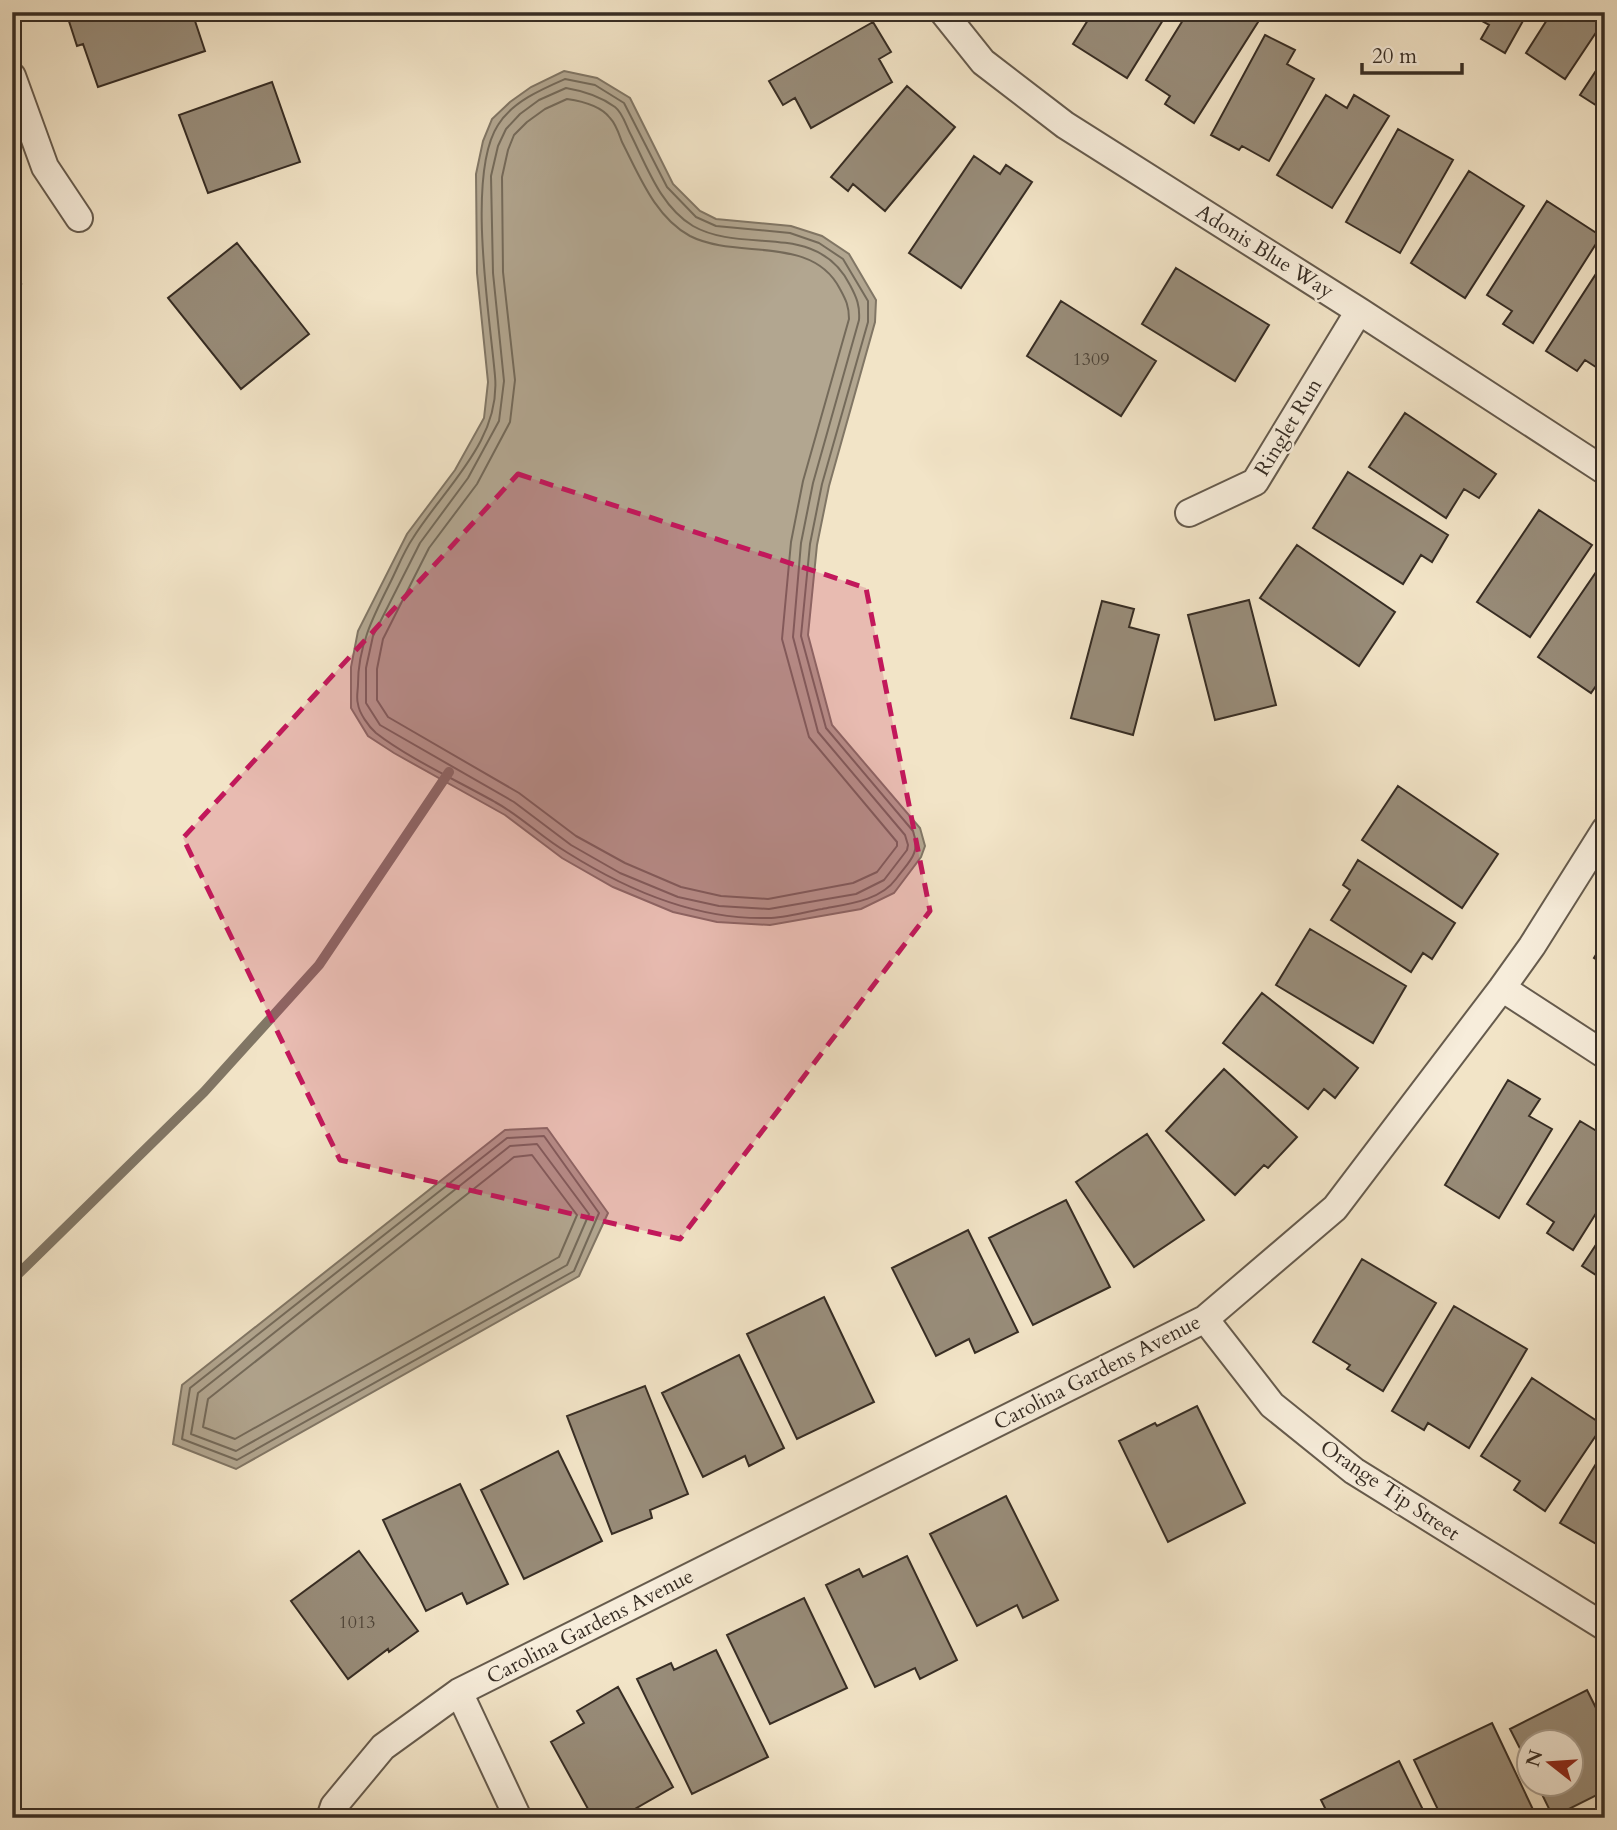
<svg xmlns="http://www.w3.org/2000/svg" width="1617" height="1830" viewBox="0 0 1617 1830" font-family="Cardo,serif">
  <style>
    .water { fill: #b2a690; stroke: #817665; stroke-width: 2 }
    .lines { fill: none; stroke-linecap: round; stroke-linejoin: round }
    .shore { stroke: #746a5a; stroke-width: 2 }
    .stream { stroke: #817665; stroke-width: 10 }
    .building { fill: #988c79; stroke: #372d24; stroke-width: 2 }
    .minor-casing { stroke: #665b4d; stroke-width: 30 }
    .minor { stroke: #f7eddb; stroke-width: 26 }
    .marked { fill: #c2185b; fill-opacity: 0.2; stroke: #c2185b; stroke-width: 5; stroke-dasharray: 14 9; stroke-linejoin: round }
    .labels { text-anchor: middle; stroke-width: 5; stroke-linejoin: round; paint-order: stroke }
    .number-label { font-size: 18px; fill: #4f4539 }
    .street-label { font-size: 21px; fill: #372d24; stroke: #f7eddb }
  </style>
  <rect width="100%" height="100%" fill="#f2e4c7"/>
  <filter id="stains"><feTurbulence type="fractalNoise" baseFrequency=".00286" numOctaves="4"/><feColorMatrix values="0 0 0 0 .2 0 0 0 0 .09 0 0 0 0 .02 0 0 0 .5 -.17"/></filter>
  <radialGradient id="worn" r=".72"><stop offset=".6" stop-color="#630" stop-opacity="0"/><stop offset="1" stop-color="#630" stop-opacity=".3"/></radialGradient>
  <path class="water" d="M 564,71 L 597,78 L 630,98 L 673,184 L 700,211 L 716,219 L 791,226 L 822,236 L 849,254 L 876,300 L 875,322 L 829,486 L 817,545 L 808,635 L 832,725 L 920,828 L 925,846 L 921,857 L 894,893 L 861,909 L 770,925 L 717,922 L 673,912 L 613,887 L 562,858 L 505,815 L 394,753 L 368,736 L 351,708 L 351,667 L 358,631 L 407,534 L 455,470 L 484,418 L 488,382 L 477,273 L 476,174 L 483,141 L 492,119 L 510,102 L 531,87 Z
    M 547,1128 L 608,1213 L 579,1276 L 236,1469 L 173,1444 L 182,1385 L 505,1130 Z"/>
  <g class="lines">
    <path class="shore" d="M 565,79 L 595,85 L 624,103 L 667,187 L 696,217 L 716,226 L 790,233 L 819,243 L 843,259 L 868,301 L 868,322 L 822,484 L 810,544 L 801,636 L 826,728 L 913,831 C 921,854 909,861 896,879 C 880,901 847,904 822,909 C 804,912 785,918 768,918 C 696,920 627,890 568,853 C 542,838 521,816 495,802 C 458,781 408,758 376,733 C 369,727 359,713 358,704 C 356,698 358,690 358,684 C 358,645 374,615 391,581 C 398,567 404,551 413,538 C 444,488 501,441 495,376 C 490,317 466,174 498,125 C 512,102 542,89 565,79 Z
      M 566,88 C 584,91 600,96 615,107 C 623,113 626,126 631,135 C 647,167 661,207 693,226 C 744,255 817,220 850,285 C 857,298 860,306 859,320 L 813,483 L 801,543 L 793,637 L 818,732 L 905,835 L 908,845 L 907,850 L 884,880 L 856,894 L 769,909 L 719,906 L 678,897 L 620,873 L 571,845 L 514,802 L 380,725 L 366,703 L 366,668 L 373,636 L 420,543 L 468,478 L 499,421 L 504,381 L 493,273 L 491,176 L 498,146 L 506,129 L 520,114 L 539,100 Z
      M 567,99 C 581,101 601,106 610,118 C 616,124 619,134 622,142 C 639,175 655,217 690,236 C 737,260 812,234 840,289 C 846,300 849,306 849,319 L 803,481 L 791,542 L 782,639 L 809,737 L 897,842 L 897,846 L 877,872 L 853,883 L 768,899 L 721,896 L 681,887 L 625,863 L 576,836 L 519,793 L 388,717 L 377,700 L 377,669 L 383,639 L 429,548 L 477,484 L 510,422 L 515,380 L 503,272 L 502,177 L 508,150 L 514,135 L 527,122 L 545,109 Z
      M 544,1136 L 599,1213 L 574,1271 L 237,1460 L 182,1439 L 190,1388 L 507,1138 Z
      M 537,1144 L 589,1214 L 567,1265 L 236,1451 L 191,1434 L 198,1393 L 510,1146 Z
      M 532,1155 L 577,1215 L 559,1257 L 235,1439 L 203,1427 L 208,1399 L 514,1157 Z"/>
    <path class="stream" d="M 12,1280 L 204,1092 L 319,965 L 449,772"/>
  </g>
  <path class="building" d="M 66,12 L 192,12 L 205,51 L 98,87 L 83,44 L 77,46 Z
    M 1093,12 L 1168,12 L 1127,78 L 1073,44 Z
    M 1188,12 L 1242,12 L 1258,22 L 1194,123 L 1165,104 L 1170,96 L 1146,80 Z
    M 1475,12 L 1528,12 L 1505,53 L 1481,39 L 1489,25 L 1473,16 Z
    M 1552,12 L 1605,12 L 1605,19 L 1565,79 L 1526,53 Z
    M 873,22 L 891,52 L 879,59 L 892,82 L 811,128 L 795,98 L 783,105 L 769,81 Z
    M 1265,35 L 1295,50 L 1287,64 L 1314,79 L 1269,161 L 1242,146 L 1239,150 L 1211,135 Z
    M 1605,57 L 1605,111 L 1580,95 Z
    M 272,82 L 300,162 L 208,193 L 179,115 Z
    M 907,86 L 955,127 L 885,211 L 853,184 L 848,191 L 831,177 Z
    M 1326,95 L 1347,108 L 1354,95 L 1389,116 L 1332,208 L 1277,175 Z
    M 1398,129 L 1453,160 L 1400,253 L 1346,222 Z
    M 974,156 L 1000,174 L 1006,165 L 1032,182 L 961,288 L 909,253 Z
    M 1469,171 L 1524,206 L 1465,298 L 1411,263 Z
    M 1547,201 L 1601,236 L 1533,343 L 1503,324 L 1512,311 L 1487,295 Z
    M 237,243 L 309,334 L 241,389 L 168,298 Z
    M 1605,260 L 1605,373 L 1585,360 L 1577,371 L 1546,351 Z
    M 1176,268 L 1269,325 L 1235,381 L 1142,324 Z
    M 12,275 L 21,284 L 12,291 Z
    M 1061,301 L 1156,361 L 1121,416 L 1027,356 Z
    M 1405,413 L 1496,474 L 1479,498 L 1464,489 L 1446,518 L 1369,467 Z
    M 1348,472 L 1448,535 L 1432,562 L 1421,555 L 1403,584 L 1313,528 Z
    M 1539,510 L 1592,545 L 1530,637 L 1477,602 Z
    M 1297,545 L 1395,612 L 1359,666 L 1260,598 Z
    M 1605,559 L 1605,673 L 1591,693 L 1538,657 Z
    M 1249,600 L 1276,705 L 1215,720 L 1188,615 Z
    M 1102,601 L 1134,609 L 1129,627 L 1159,635 L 1133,735 L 1071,718 Z
    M 1398,786 L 1498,854 L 1462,908 L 1362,840 Z
    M 1358,860 L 1455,923 L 1432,959 L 1423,953 L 1411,972 L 1331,920 L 1350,890 L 1343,885 Z
    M 1310,929 L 1406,986 L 1373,1043 L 1276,985 Z
    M 1605,940 L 1605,965 L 1594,958 Z
    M 1262,993 L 1358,1068 L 1335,1098 L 1324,1089 L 1308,1109 L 1223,1043 Z
    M 1224,1069 L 1297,1137 L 1268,1168 L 1264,1165 L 1235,1195 L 1166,1131 Z
    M 1508,1080 L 1540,1099 L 1529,1116 L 1552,1129 L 1499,1218 L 1445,1185 Z
    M 1580,1121 L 1605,1136 L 1605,1199 L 1573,1250 L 1547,1233 L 1554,1222 L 1527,1204 Z
    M 1147,1134 L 1204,1220 L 1134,1267 L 1076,1182 Z
    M 1066,1200 L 1110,1287 L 1033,1325 L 989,1238 Z
    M 968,1230 L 1018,1332 L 975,1353 L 969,1339 L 936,1356 L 892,1268 Z
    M 1605,1231 L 1605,1281 L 1582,1266 Z
    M 1362,1259 L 1436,1303 L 1383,1391 L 1347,1369 L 1350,1365 L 1313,1342 Z
    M 824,1297 L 874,1402 L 797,1439 L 747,1334 Z
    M 1454,1306 L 1527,1349 L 1469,1448 L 1428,1423 L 1424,1430 L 1392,1411 Z
    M 739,1355 L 784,1448 L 749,1466 L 745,1456 L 703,1477 L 662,1393 Z
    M 1532,1378 L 1603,1425 L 1545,1511 L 1514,1490 L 1520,1481 L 1481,1456 Z
    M 645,1386 L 688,1494 L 650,1510 L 652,1518 L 612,1534 L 567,1416 Z
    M 1197,1406 L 1245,1503 L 1168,1542 L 1119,1441 L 1155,1423 L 1157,1426 Z
    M 1605,1449 L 1605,1549 L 1560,1523 Z
    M 558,1451 L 602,1541 L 524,1579 L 481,1490 Z
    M 460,1484 L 508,1584 L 467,1604 L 462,1593 L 426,1611 L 383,1520 Z
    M 1006,1496 L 1058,1600 L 1023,1618 L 1017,1605 L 977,1626 L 930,1534 Z
    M 359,1551 L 418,1631 L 389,1652 L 388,1649 L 348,1679 L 291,1601 Z
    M 907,1556 L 957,1660 L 920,1679 L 915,1668 L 875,1687 L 826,1585 L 859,1569 L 863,1577 Z
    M 804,1598 L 847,1688 L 770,1724 L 727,1635 Z
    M 716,1650 L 768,1757 L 692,1794 L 637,1679 L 671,1663 L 674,1670 Z
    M 618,1687 L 673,1787 L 619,1818 L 593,1818 L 551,1742 L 584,1723 L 577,1711 Z
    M 1587,1690 L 1605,1726 L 1605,1791 L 1553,1817 L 1537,1784 L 1572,1784 L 1572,1742 L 1530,1742 L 1530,1768 L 1510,1729 Z
    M 1492,1723 L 1537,1818 L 1442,1818 L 1414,1760 Z
    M 1399,1761 L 1427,1818 L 1330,1818 L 1321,1800 Z"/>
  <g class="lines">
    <g class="minor-casing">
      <path id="minor" d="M 943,12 L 983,62 L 1065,125 L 1359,311 L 1605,471
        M 12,76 L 45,167 L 79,218
        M 1189,513 L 1255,482 L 1359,311
        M 1502,988 L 1605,1055
        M 1205,1319 L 1272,1405 L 1354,1471 L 1605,1627
        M 459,1692 L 518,1818
        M 330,1818 L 334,1806 L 383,1747 L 459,1692 L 1205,1319 L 1335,1208 L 1502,988 L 1532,946 L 1605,830"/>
    </g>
    <use href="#minor" class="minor"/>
  </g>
  <path class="marked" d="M 518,474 L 866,588 L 930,911 L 680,1239 L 340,1160 L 183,838 Z"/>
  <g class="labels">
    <g class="number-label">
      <text x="1091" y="365">1309</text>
      <text x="357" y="1628">1013</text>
    </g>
    <g class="street-label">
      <text transform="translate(1265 251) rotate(32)" y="7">Adonis Blue Way</text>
      <text transform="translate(1288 427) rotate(-59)" y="7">Ringlet Run</text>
      <text transform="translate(1097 1372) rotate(-27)" y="7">Carolina Gardens Avenue</text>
      <text transform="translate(1390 1490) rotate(34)" y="7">Orange Tip Street</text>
      <text transform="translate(590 1626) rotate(-27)" y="7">Carolina Gardens Avenue</text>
    </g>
  </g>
  <rect width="1617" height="1830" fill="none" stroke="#f2e4c7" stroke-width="42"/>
  <rect x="14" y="14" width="1589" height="1802" fill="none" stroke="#372d24" stroke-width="3.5"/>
  <rect x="21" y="21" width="1575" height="1788" fill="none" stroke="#372d24" stroke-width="2"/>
  <g transform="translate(1550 1763) rotate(287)"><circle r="33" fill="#f7eddb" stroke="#aaa092" stroke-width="2"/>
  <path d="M0-5L12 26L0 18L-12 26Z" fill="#8f2418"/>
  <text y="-10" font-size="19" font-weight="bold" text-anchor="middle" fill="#372d24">N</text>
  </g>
  <path d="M1362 63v10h100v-10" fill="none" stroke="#372d24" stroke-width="3.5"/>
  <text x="1372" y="63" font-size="21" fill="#372d24" stroke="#f7eddb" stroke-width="5" paint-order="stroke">20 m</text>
  <rect width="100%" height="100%" filter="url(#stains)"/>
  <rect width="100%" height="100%" fill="url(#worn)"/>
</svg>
